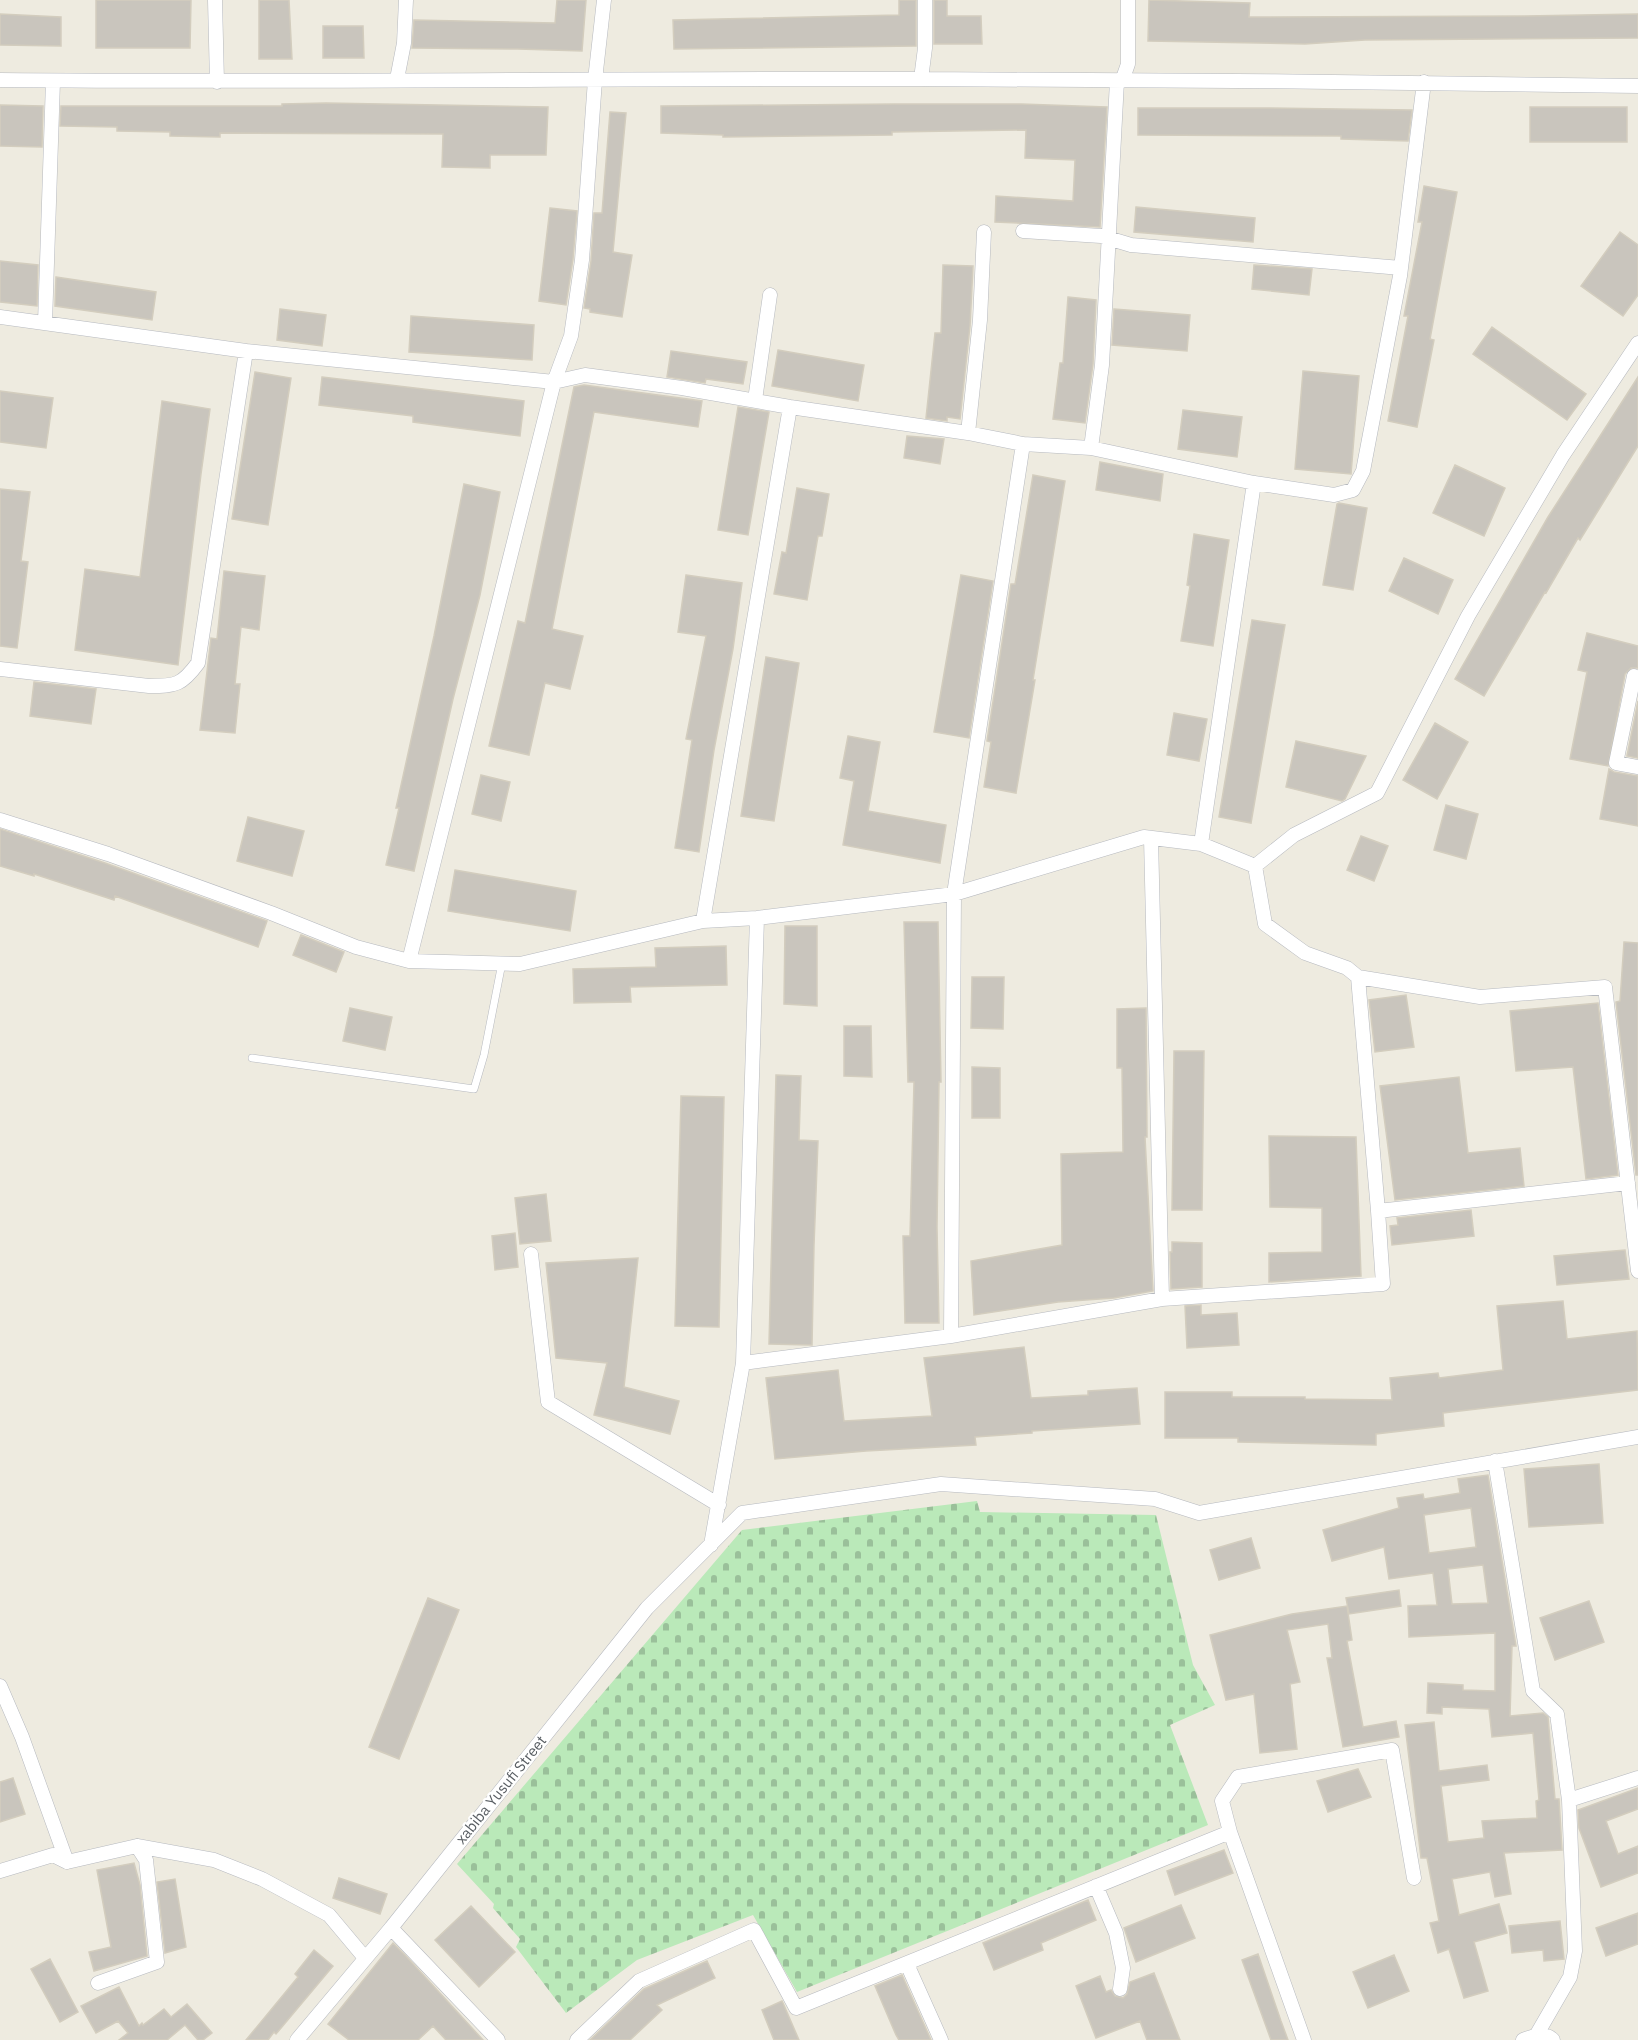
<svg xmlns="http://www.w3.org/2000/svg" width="1638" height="2040" viewBox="0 0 1638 2040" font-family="'IBM Plex Sans',sans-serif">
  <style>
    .cemetery { fill: url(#cemetery-stones) }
    .building { fill: #c9c5bd; stroke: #d3cdbe; stroke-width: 1.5; fill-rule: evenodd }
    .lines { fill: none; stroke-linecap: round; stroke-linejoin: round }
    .lane-casing { stroke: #b6b9bf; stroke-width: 8 }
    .street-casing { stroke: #b6b9bf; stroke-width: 15 }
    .lane { stroke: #fff; stroke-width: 7 }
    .street { stroke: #fff; stroke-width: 14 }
    .labels { text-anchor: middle; stroke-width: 4.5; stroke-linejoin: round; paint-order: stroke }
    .street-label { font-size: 15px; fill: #595e63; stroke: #fff }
  </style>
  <defs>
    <pattern id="cemetery-stones" width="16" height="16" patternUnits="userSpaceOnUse" patternTransform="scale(1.5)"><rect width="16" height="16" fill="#bae9b9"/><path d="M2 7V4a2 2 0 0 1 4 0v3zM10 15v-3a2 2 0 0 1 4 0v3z" fill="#9ac09a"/></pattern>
  </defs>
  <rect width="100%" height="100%" fill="#eeebe0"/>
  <path class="cemetery" d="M 977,1501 L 980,1512 L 1156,1515 L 1193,1665 L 1215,1705 L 1170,1725 L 1208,1825 L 797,1992 L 753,1915 L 637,1960 L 566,2013 L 516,1947 L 520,1939 L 493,1908 L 494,1904 L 457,1864 L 742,1530 Z"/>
  <path class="building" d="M 96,0 L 191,0 L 190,48 L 96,48 Z
    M 259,0 L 289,0 L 292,59 L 259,59 Z
    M 557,0 L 586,0 L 582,51 L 518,49 L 412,48 L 414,20 L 555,23 Z
    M 899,0 L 916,0 L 916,46 L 674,49 L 673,20 L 899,15 Z
    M 934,0 L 947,0 L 947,16 L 981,16 L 982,44 L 934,44 Z
    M 1149,0 L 1250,3 L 1249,17 L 1525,16 L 1638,14 L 1638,38 L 1365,40 L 1305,44 L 1148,41 Z
    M 0,14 L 61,17 L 61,46 L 0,45 Z
    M 323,26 L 363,26 L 364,58 L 323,58 Z
    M 326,103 L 548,107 L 546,155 L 490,155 L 490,168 L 442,167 L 443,134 L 220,133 L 220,137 L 170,136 L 170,132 L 117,131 L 117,127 L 60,126 L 61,106 L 282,106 L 282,104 Z
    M 895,104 L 1021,104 L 1107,107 L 1100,227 L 995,222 L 996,196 L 1073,201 L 1075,160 L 1025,158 L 1026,130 L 892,132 L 892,135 L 723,137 L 723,135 L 661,133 L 661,106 Z
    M 0,105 L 43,106 L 42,147 L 0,146 Z
    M 1530,107 L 1627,107 L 1627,142 L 1530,142 Z
    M 1138,108 L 1266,108 L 1412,110 L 1408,141 L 1341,139 L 1341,136 L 1138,135 Z
    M 610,112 L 626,113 L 613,252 L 632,255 L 622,317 L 590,312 L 590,309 L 584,308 L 591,261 L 594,213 L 602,213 Z
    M 1424,186 L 1457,192 L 1430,339 L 1434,340 L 1417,427 L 1388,421 L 1408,316 L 1404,316 L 1422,222 L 1418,222 Z
    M 1136,207 L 1255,218 L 1253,242 L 1134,232 Z
    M 550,208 L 577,211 L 573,259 L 566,305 L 539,301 Z
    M 1620,232 L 1638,245 L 1638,295 L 1623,316 L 1581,286 Z
    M 0,261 L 38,265 L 37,306 L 0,302 Z
    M 943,265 L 973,266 L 970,326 L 960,419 L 947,417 L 947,421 L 926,418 L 935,333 L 941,333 Z
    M 1254,265 L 1312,269 L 1309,295 L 1252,289 Z
    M 56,277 L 156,292 L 152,320 L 55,306 Z
    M 1068,297 L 1096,300 L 1093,364 L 1085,423 L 1053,419 L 1060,363 L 1063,363 Z
    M 280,309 L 326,315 L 322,346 L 277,340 Z
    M 1114,309 L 1190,315 L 1187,351 L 1112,345 Z
    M 411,316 L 534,325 L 532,360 L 409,352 Z
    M 1492,327 L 1586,394 L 1567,420 L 1473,354 Z
    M 778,350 L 864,365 L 858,401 L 772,386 Z
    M 671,351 L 747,362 L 743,384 L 706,379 L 705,383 L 667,377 Z
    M 1303,371 L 1359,376 L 1351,474 L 1295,469 Z
    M 255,372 L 291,378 L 268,525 L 232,519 Z
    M 322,377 L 524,401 L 520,436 L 413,422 L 413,416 L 319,405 Z
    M 1638,377 L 1638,446 L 1580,540 L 1578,538 L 1546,593 L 1545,592 L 1484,696 L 1455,679 L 1548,517 Z
    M 584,385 L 702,401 L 698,427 L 594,412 L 552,629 L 583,636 L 570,689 L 545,683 L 529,755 L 489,746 L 518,621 L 525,623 L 574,387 Z
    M 0,391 L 53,398 L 46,448 L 0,442 Z
    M 162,401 L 210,409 L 201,474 L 178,665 L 75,650 L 85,569 L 140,577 Z
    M 738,407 L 769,412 L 748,535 L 718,530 Z
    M 1183,410 L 1242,417 L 1237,457 L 1178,449 Z
    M 907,436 L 944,439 L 940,464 L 904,458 Z
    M 1100,462 L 1163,474 L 1160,501 L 1096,490 Z
    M 1455,465 L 1505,488 L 1484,536 L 1433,513 Z
    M 1033,475 L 1065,481 L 1033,680 L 1035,680 L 1016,793 L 984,787 L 991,742 L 987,741 L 1011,584 L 1015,584 Z
    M 464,484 L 500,492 L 480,595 L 453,699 L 414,871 L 386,865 L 399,808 L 396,808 L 434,636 Z
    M 797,488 L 829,494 L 822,536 L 818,536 L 807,600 L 774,594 L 782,552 L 786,553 Z
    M 0,489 L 30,492 L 21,561 L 28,562 L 17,648 L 0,646 Z
    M 1339,503 L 1367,508 L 1353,590 L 1323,585 L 1337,504 Z
    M 1194,534 L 1229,540 L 1213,646 L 1181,641 L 1190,586 L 1187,585 Z
    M 1404,558 L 1453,580 L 1438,614 L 1389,591 Z
    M 224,571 L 265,576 L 259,630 L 241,627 L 235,684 L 240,684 L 235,733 L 200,730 L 211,638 L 217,639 Z
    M 686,575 L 742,583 L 733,649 L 714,750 L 699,852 L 675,848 L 692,740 L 686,739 L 706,636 L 678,632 Z
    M 961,575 L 993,581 L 969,738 L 934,732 Z
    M 1252,620 L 1285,625 L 1251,823 L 1219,817 Z
    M 1587,633 L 1638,646 L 1638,668 L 1631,668 L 1625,674 L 1608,766 L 1570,759 L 1587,672 L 1578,670 Z
    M 766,657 L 799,663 L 774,821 L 741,816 Z
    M 34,682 L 96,689 L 91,724 L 30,716 Z
    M 1638,701 L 1638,758 L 1627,756 Z
    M 1174,713 L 1207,719 L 1199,761 L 1167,755 Z
    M 1435,723 L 1468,742 L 1437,799 L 1403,780 Z
    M 848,736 L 880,742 L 868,811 L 946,825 L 940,863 L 843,845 L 854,781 L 840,778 Z
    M 1296,741 L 1366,756 L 1345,799 L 1342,801 L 1286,787 Z
    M 1609,769 L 1614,772 L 1638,776 L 1638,826 L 1600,819 Z
    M 481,775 L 510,782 L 501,821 L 472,814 Z
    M 1446,805 L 1478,814 L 1466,859 L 1434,850 Z
    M 248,817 L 304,831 L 292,876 L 237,861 Z
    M 0,829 L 105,863 L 267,921 L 258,947 L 115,896 L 114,900 L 34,874 L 34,876 L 0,866 Z
    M 1361,836 L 1388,846 L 1374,881 L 1347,870 Z
    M 455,870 L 576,891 L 570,931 L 448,911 Z
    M 904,922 L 938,922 L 941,1082 L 939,1082 L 937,1227 L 939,1323 L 905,1323 L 903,1236 L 910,1236 L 914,1082 L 908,1082 Z
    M 785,926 L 817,926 L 817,1006 L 784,1004 Z
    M 301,935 L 344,952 L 336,972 L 293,955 Z
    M 1624,942 L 1638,943 L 1638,1175 L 1636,1175 L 1616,1002 L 1620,1001 Z
    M 726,946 L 727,985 L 630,987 L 631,1002 L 574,1003 L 573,969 L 656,967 L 655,948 Z
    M 972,977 L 1004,977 L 1003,1029 L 971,1028 Z
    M 1406,995 L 1414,1047 L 1375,1052 L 1369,1000 Z
    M 1598,1003 L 1618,1175 L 1586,1179 L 1573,1067 L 1516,1071 L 1510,1011 Z
    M 350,1008 L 392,1017 L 385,1050 L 343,1041 Z
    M 1146,1008 L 1147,1137 L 1145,1137 L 1153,1291 L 1114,1298 L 1058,1302 L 974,1315 L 971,1261 L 1062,1245 L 1061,1154 L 1123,1152 L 1122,1068 L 1117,1068 L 1117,1009 Z
    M 844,1026 L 871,1026 L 872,1077 L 844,1076 Z
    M 1174,1051 L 1204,1051 L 1202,1210 L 1172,1210 Z
    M 972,1067 L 1000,1068 L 1000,1118 L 972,1118 Z
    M 776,1075 L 801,1076 L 799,1140 L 818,1141 L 814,1245 L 812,1345 L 809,1345 L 769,1344 Z
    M 1459,1077 L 1468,1153 L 1520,1148 L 1524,1186 L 1395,1200 L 1380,1086 Z
    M 681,1096 L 724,1097 L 719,1327 L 675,1326 Z
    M 1269,1136 L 1356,1137 L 1361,1276 L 1269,1282 L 1269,1253 L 1322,1252 L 1322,1208 L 1270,1207 Z
    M 546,1194 L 551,1241 L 520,1244 L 515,1198 Z
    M 1471,1210 L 1474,1236 L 1392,1245 L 1390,1226 L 1398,1225 L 1397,1218 Z
    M 515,1233 L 518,1267 L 495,1270 L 492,1236 Z
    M 1172,1242 L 1202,1243 L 1202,1287 L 1171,1289 L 1170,1252 L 1172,1252 Z
    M 1625,1250 L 1629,1279 L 1557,1285 L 1554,1256 Z
    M 638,1258 L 624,1387 L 679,1401 L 670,1434 L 594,1415 L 607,1363 L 556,1358 L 546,1263 Z
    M 1563,1301 L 1567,1339 L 1637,1331 L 1638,1390 L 1443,1413 L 1444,1426 L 1376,1434 L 1376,1445 L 1238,1442 L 1238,1438 L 1165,1438 L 1165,1392 L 1232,1392 L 1232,1397 L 1305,1397 L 1305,1399 L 1392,1400 L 1390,1378 L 1438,1373 L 1439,1378 L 1503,1370 L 1497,1306 Z
    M 1201,1305 L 1201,1315 L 1237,1313 L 1239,1345 L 1187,1348 L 1185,1306 Z
    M 1024,1347 L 1031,1398 L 1088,1395 L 1088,1391 L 1137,1388 L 1140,1424 L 1032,1431 L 1032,1433 L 975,1437 L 976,1445 L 866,1451 L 775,1459 L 766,1378 L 838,1370 L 844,1421 L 932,1416 L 924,1358 Z
    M 1599,1464 L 1603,1523 L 1529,1527 L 1524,1469 Z
    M 1488,1475 L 1516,1646 L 1512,1646 L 1510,1716 L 1543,1713 L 1548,1717 L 1555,1799 L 1559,1799 L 1562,1850 L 1504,1853 L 1511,1894 L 1495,1897 L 1490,1872 L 1452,1879 L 1459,1915 L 1499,1904 L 1507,1933 L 1474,1942 L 1488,1991 L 1464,1998 L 1449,1949 L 1438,1953 L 1430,1923 L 1439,1921 L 1427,1858 L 1421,1858 L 1405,1725 L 1434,1722 L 1439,1771 L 1487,1765 L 1489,1780 L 1441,1786 L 1448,1842 L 1484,1838 L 1482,1821 L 1537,1818 L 1536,1801 L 1539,1800 L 1533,1733 L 1492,1737 L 1489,1709 L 1442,1707 L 1442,1714 L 1427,1713 L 1428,1683 L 1463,1685 L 1463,1690 L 1495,1691 L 1495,1633 L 1409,1637 L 1408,1606 L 1437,1605 L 1433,1573 L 1389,1579 L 1384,1547 L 1332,1561 L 1323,1530 L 1399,1508 L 1397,1498 L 1423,1494 L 1424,1499 L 1460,1493 L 1458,1479 ZM 1471,1508 L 1476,1547 L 1429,1553 L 1424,1515 ZM 1483,1565 L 1488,1603 L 1452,1604 L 1448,1569 Z
    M 1251,1538 L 1260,1568 L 1219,1580 L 1210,1550 Z
    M 1399,1590 L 1401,1606 L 1349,1614 L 1346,1598 Z
    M 428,1598 L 459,1610 L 399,1759 L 369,1747 Z
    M 1589,1601 L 1604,1642 L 1555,1660 L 1540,1618 Z
    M 1347,1606 L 1352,1640 L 1347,1641 L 1363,1727 L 1396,1721 L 1399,1737 L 1343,1747 L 1327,1658 L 1332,1658 L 1328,1624 L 1287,1630 L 1300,1682 L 1290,1684 L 1297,1749 L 1260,1753 L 1254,1694 L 1226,1700 L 1210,1635 L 1292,1614 Z
    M 1358,1769 L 1371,1797 L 1328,1812 L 1317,1781 Z
    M 13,1778 L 25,1814 L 0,1822 L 0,1782 Z
    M 1638,1788 L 1638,1809 L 1606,1821 L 1618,1854 L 1638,1846 L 1638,1873 L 1601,1887 L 1579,1828 L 1578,1810 Z
    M 1224,1850 L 1233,1873 L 1175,1895 L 1167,1871 Z
    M 134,1863 L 140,1885 L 147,1956 L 94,1971 L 89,1952 L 111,1947 L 97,1870 Z
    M 339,1878 L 387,1894 L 380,1914 L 333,1898 Z
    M 175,1879 L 186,1947 L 165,1953 L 157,1882 Z
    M 1088,1900 L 1096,1920 L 1041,1943 L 1043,1950 L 994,1970 L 983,1943 Z
    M 1181,1905 L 1195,1938 L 1136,1962 L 1124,1928 Z
    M 471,1906 L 515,1952 L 479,1987 L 435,1940 Z
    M 1638,1913 L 1638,1944 L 1606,1956 L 1596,1928 Z
    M 1560,1921 L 1564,1959 L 1544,1961 L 1543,1950 L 1512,1953 L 1509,1926 Z
    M 393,1943 L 405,1955 L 483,2040 L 446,2040 L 433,2026 L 418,2040 L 349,2040 L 328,2024 Z
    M 314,1950 L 333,1966 L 276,2034 L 274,2032 L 268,2040 L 246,2040 L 298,1977 L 295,1974 Z
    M 1258,1954 L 1281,2021 L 1288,2040 L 1271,2040 L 1242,1960 Z
    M 1394,1955 L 1409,1991 L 1368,2008 L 1353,1972 Z
    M 50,1959 L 78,2012 L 60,2022 L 31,1969 Z
    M 707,1961 L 715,1978 L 657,2005 L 662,2010 L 630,2040 L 590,2040 L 644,1989 Z
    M 1154,1973 L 1180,2040 L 1147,2040 L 1140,2021 L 1096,2038 L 1076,1986 L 1100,1976 L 1106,1992 L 1111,1990 L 1115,1996 L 1123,1998 L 1127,1994 L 1130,1982 Z
    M 902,1975 L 931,2040 L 899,2040 L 896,2035 L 875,1986 Z
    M 119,1987 L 139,2026 L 142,2023 L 143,2025 L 164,2009 L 171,2017 L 187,2004 L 212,2033 L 203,2040 L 198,2040 L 185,2025 L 167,2040 L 119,2040 L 128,2033 L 118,2021 L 96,2033 L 81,2006 Z
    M 782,2001 L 783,2003 L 799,2040 L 774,2040 L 762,2010 Z"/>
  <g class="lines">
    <g class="lane-casing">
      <path id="lane" d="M 252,1058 L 474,1089 L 484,1055 L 502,963"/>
    </g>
    <g class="street-casing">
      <path id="street" d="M 215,0 L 217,82
        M 397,79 L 404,43 L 406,0
        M 921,79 L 925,48 L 925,0
        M 0,80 C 307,83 615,78 922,79 C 1161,80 1399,82 1638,86
        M 1122,81 L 1128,64 L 1128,0
        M 1023,231 L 1101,236 L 1131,245 L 1401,268
        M 0,317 L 246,351 L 554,382 L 585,375 L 682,388 L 790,407 L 968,433 L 1023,444 L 1091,448 L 1254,483 L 1334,495 L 1353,490 L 1363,471 L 1400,276 L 1424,82
        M 45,323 L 53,81
        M 1638,343 L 1563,455 L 1468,616 L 1377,793 L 1294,835 L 1255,866 L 1265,924 L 1305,953 L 1347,968 L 1358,977 L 1480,997 L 1605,987 L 1638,1271
        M 755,400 L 770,295
        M 968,433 L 980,320 L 984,232
        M 1091,448 L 1102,365 L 1117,81
        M 0,669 L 149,686 C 176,686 182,685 198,663 L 246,351
        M 1634,676 L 1616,763 L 1638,767
        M 0,820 L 108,854 L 271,913 L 356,947 L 409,961 L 520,964 L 703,921 L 757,918 L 954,894 L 1144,837 L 1201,844 L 1255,866
        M 1151,838 L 1162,1299
        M 1201,844 L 1254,483
        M 703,921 L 790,407
        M 409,961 L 554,382 L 571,336 L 582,260 L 595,80 L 604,0
        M 1358,977 L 1378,1211
        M 531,1254 L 548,1402 L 719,1505
        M 951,1336 L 954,894 L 1023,444
        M 743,1363 L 951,1336 L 1162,1299 L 1383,1284 L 1378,1211 L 1628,1183
        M 1495,1461 L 1533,1691 L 1557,1714 L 1569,1800 L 1638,1778
        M 711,1545 L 743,1363 L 757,918
        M 0,1686 L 22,1737 L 67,1862 L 137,1846 L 214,1860 L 262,1879 L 329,1915 L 365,1958
        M 1230,1832 L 1304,2040
        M 0,1871 L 53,1855 L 67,1862
        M 1096,1886 L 1116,1933 L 1123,1968 L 1120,1989
        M 391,1928 L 498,2040
        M 907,1964 L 941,2040
        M 98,1983 L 157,1962 L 146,1860 L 137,1846
        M 1537,2034 L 1570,1977 L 1575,1951 L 1569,1800
        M 297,2040 L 391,1928 L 647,1608 L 742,1513 L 941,1484 L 1155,1499 L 1199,1513 L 1638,1437
        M 577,2040 L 639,1981 L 754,1930 L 796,2008 L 1230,1832 L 1222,1801 L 1238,1777 L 1392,1750 L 1414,1878
        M 1523,2040 C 1533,2036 1545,2031 1553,2040"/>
    </g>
    <use href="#lane" class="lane"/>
    <use href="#street" class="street"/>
  </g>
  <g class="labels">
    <g class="street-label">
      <text transform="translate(501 1790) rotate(-51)" y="5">xabiba Yusufi Street</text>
    </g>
  </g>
</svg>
